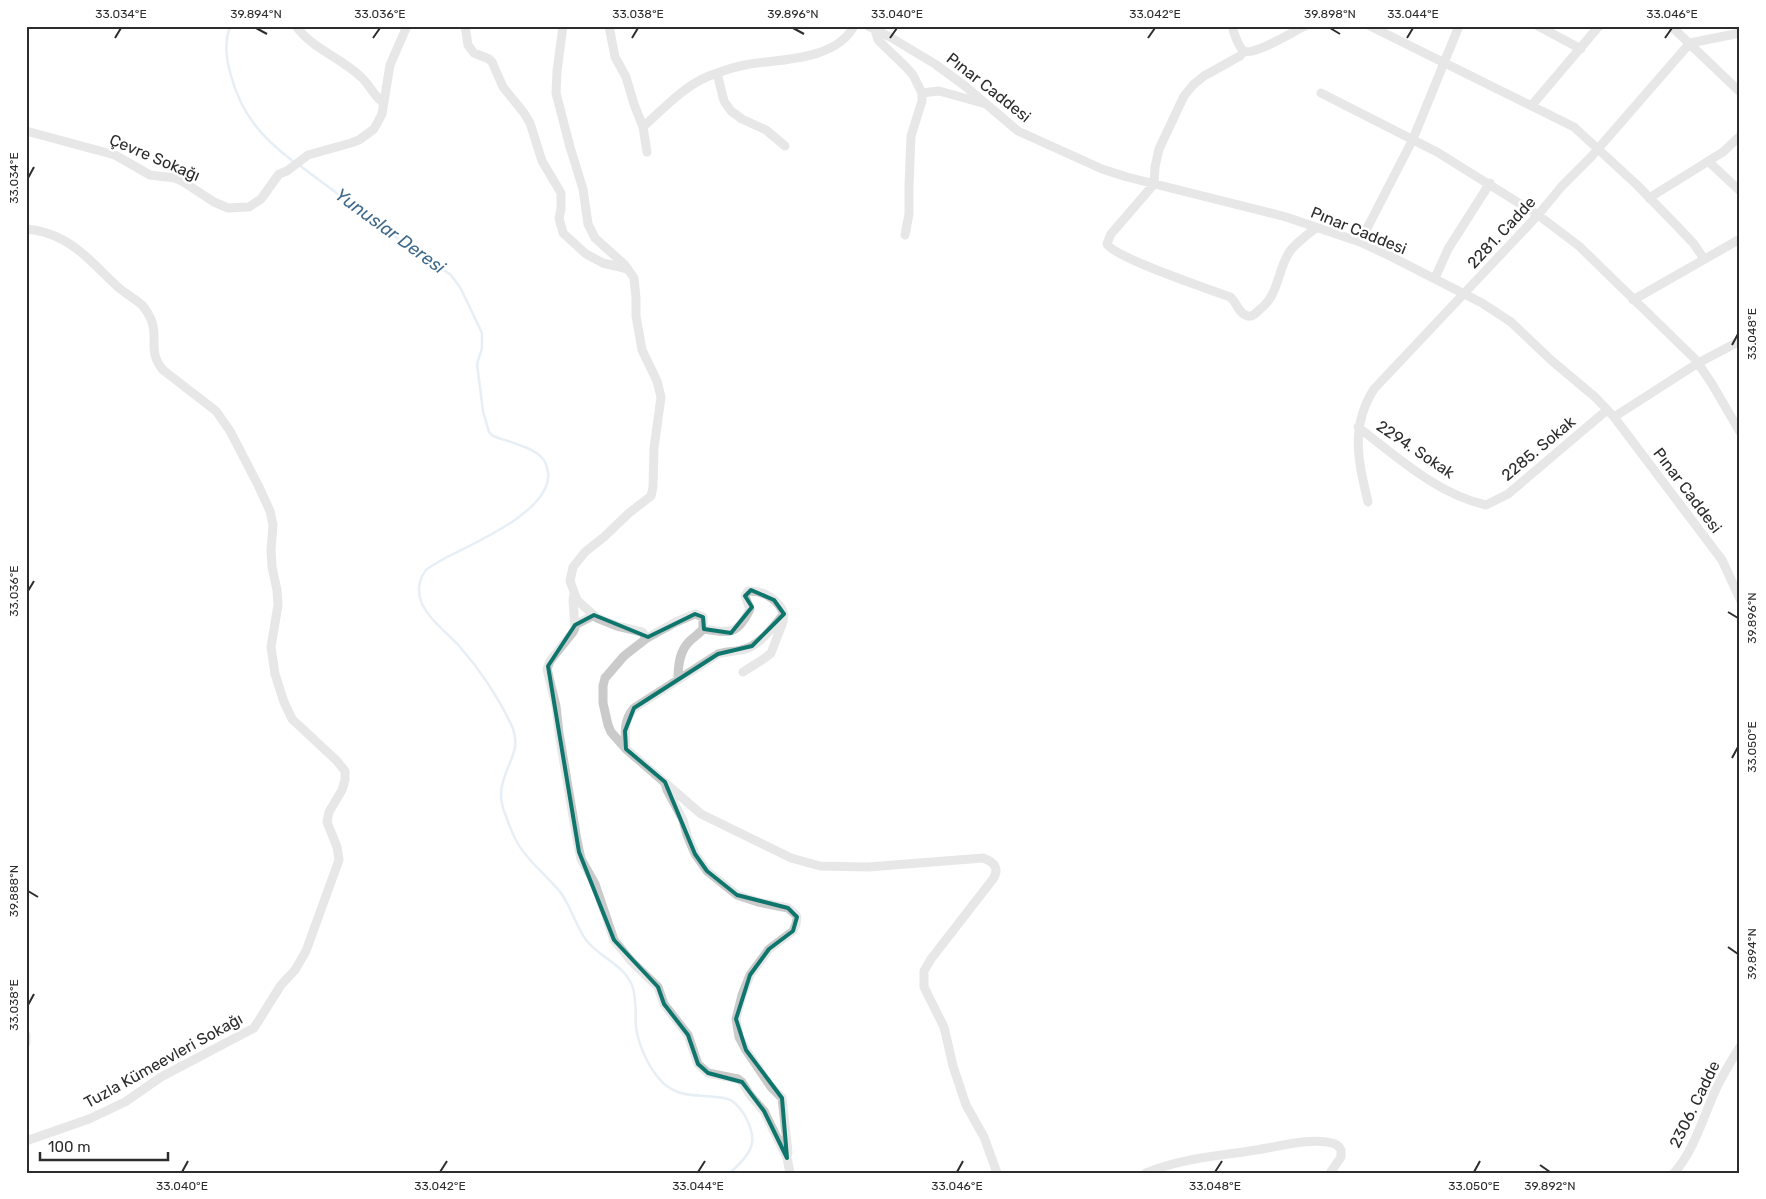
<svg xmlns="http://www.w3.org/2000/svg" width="1766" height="1199" viewBox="0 0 1766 1199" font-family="Rubik,sans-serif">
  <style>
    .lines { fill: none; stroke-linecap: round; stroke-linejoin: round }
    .stream { stroke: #c7dbe9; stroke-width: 2.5 }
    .minor { stroke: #cacaca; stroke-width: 9 }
    .marked { fill: none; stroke: #0f766e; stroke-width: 4; stroke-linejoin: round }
    .ticks { fill: none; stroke: #2d2d2d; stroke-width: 2 }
    .labels { text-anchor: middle; stroke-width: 5; stroke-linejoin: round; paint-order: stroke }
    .street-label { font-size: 16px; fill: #2d2d2d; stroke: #fff }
    .water-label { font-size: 18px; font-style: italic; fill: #3f6a8b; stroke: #fff }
    .neatline { fill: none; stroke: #2d2d2d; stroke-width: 2 }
    .ticks-label { font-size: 12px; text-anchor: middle; fill: #2d2d2d }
  </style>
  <rect width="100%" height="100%" fill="#fff"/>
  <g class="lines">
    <path class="stream" d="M 230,26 C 224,44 226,58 231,76 C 242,115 262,138 294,162
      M 299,165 L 412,249 L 451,275 L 461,289 L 482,333 L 482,348 L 477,364 L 483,411 L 489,432 L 493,436 C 506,441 533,447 542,458 C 546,461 547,467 548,472 C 553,510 474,543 447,557 C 440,561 433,565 427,569 C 418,579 417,592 422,604 C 431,622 448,633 460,647 C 480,670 498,697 511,724 C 523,750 507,761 502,786 C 500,795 502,807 506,816 C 509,825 513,835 518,844 C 527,860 548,877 561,893 C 571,907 576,926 586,940 C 600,958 622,963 632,985 C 637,998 635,1013 636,1027 C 638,1043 647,1064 657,1076 C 677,1103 703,1092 728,1099 C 734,1101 740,1108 744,1114 C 760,1142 752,1152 730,1173"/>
    <path class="minor" d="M 296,26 C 312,49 342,58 361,77 C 370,85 374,97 384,103
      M 465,26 L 468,45 L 474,53 L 489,59 L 492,62 L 503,87 L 524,113 L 530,123 L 542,161 L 561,193 L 561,209 L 559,218 L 563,233 L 586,254 L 603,263 L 628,269
      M 563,26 L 557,71 L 556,93 L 570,147 L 583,189 L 588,224 L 595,238 L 625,265 L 634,278 L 636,298 L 636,316 L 642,350 L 657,381 L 661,397 L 654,448 L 653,487 L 651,496 L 629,513 L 604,537 L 585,552 L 573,567 L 570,581 L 577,600 L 597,618 L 617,626 L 642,632 L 647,638 L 624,656 L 605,678 L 603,686 L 603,703 L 608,725 L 611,732 L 626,749 L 701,814 L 791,858 L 820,866 L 868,867 L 983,858 C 994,862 1000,868 993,879 L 931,959 L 924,971 L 924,987 L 944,1027 L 953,1066 L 966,1105 L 984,1137 L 997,1173
      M 609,26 L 615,57 L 626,77 L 634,104 L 643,127 L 647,152
      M 868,26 L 890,37 L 935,64 L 965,86 L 1018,131 L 1102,169 L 1127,177 L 1286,217 L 1360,242 L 1388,255 L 1482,303 L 1511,322 L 1551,360 L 1595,397 L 1614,417 L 1722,560 L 1740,599
      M 1232,26 C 1234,33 1238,47 1244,51 C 1254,56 1294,31 1305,26
      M 1370,26 L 1574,127 L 1636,184 L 1678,227 L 1694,244 L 1704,259
      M 1538,26 L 1581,49
      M 1671,26 L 1740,92
      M 875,30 L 878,40 L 906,67 L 913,75 L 922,93 L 922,101 L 911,136 L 909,186 L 909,214 L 905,235
      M 1244,51 L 1240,56 L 1204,76 L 1193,85 L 1184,96 L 1159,149 L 1155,167 L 1154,184 L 1111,234 L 1107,244 C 1115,258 1209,289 1230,297 C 1237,302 1238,314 1248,316 C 1252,317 1255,314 1258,311 C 1280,295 1276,272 1290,251 C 1297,242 1307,235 1316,228
      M 717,73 L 724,101 L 731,111 L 742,119 L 766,130 L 785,146
      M 922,93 L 939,91 L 986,104
      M 1321,93 L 1437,152 L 1538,215 L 1579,246 L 1696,360 L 1712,384 L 1740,432
      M 1532,105 L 1599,26
      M 643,127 C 663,109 684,86 709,76 C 722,71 737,66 750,64 C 783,59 836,60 854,26
      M 26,131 L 115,155 L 150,175 L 175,178 L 182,181 L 214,202 L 228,208 L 249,207 L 261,199 L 279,174 L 287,171 L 308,155 L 351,143 L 359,140 L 374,129 L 382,114 L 390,65 L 407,26
      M 1708,161 L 1740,191
      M 1649,198 L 1723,152 L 1740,136
      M 26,229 C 39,230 52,234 63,240 C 84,251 101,272 119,288 C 126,294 136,299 143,306 C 146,310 149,315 151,319 C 159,339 147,351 163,370 L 216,411 L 230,431 L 258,485 L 270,511 L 273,525 L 271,550 L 272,567 L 277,590 L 278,605 L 271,647 L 275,674 L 284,702 L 292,719 L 337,761 L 345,771 L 345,780 L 342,790 L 329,812 L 327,822 L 337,847 L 339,860 L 306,951 L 295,970 L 281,985 L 254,1028 L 161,1077 L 125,1102 L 89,1119 L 26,1141
      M 1360,242 L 1413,139 L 1459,26
      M 1435,278 L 1448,249 L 1490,183
      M 1633,300 L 1740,239
      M 1614,417 L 1698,363 L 1740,341
      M 1358,427 C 1397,457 1437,494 1486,505 L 1508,494 L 1607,410
      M 1368,502 C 1358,460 1350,427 1374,389 L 1538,215 L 1562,186 L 1590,158 L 1690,43 L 1740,33
      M 574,594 L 573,600 L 575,628 L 573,632 L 550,661 L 547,669 L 556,706 L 559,733 L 577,840 L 581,859 L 595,884 L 614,940 L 632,962 L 658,987 L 664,1004 L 688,1035 L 698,1064 L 708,1073 L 738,1079 L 742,1082 L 750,1095 L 764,1111 L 787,1158 L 790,1173
      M 575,625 L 594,615
      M 703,629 C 729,633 737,636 750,609 L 745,596 L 748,591 C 763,590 779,600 784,614 L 783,622 L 771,653 L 765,658 L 743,672
      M 647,638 L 676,622 L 695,614 L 703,617 L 703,629 C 698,635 692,638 687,644 C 679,654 678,667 678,680
      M 626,749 C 625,734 623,721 634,708 L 718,654 C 726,651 733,652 741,650 C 759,647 773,627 784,614
      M 665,783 L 667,790 L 683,820 L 687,835 L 695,854 L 707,871 L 737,895 L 758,902 L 788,908 L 795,914 L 797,917 L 796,924 L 793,931 L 769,949 L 750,975 L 742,995 L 736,1019 L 739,1037 L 746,1050 L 771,1087 L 782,1098 L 788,1152 L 787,1157
      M 26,1035 L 26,1043
      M 1146,1173 C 1181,1158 1219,1156 1256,1150 C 1277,1147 1312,1137 1332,1143 C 1337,1144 1339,1146 1341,1150 L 1341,1157 L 1330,1173
      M 1674,1173 C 1695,1149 1703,1117 1716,1089 C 1723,1074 1731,1061 1740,1047"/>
  </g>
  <path d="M0 0H1766V1199H0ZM 751,590 L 774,600 L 784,614 L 752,646 L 718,654 L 634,708 L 625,731 L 626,749 L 665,782 L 695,854 L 707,871 L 737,895 L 788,908 L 797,917 L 793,931 L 769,949 L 750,975 L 736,1019 L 746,1050 L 782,1098 L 787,1158 L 764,1111 L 742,1082 L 708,1073 L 698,1064 L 688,1035 L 664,1004 L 658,987 L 614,940 L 579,852 L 548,666 L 575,625 L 594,615 L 648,637 L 695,614 L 703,617 L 704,629 L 731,633 L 752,607 L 745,596 Z" fill="#fff" fill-opacity=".55" fill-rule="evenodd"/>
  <path class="marked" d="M 751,590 L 774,600 L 784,614 L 752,646 L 718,654 L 634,708 L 625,731 L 626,749 L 665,782 L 695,854 L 707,871 L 737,895 L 788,908 L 797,917 L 793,931 L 769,949 L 750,975 L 736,1019 L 746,1050 L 782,1098 L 787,1158 L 764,1111 L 742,1082 L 708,1073 L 698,1064 L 688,1035 L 664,1004 L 658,987 L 614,940 L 579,852 L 548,666 L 575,625 L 594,615 L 648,637 L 695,614 L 703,617 L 704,629 L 731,633 L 752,607 L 745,596 Z"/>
  <path class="ticks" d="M 256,28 L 267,34M 793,28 L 804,34M 1330,28 L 1340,34M 115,38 L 121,28M 373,38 L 380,28M 632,38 L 638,28M 890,38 L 897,28M 1148,38 L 1155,28M 1407,38 L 1413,28M 1665,38 L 1672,28M 28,178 L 34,167M 1732,345 L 1738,334M 28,591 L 34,581M 1728,612 L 1738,618M 1732,758 L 1738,747M 28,891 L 38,897M 1728,947 L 1738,954M 28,1005 L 34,994M 1540,1165 L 1550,1172M 182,1172 L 188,1161M 440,1172 L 447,1161M 698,1172 L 705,1161M 957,1172 L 963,1161M 1215,1172 L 1222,1161M 1474,1172 L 1480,1161"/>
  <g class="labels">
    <g class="street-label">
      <text transform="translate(989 87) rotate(38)" y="6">Pınar Caddesi</text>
      <text transform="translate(155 157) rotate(23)" y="6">Çevre Sokağı</text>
      <text transform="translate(1359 230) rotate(22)" y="6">Pınar Caddesi</text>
      <text transform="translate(1501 232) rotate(-47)" y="6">2281. Cadde</text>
      <text transform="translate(1538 448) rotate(-40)" y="6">2285. Sokak</text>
      <text transform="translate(1416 449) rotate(34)" y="6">2294. Sokak</text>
      <text transform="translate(1688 490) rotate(53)" y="6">Pınar Caddesi</text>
      <text transform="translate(163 1060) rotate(-29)" y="6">Tuzla Kümeevleri Sokağı</text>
      <text transform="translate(1694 1104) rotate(-64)" y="6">2306. Cadde</text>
    </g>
    <g class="water-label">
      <text transform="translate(390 231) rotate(36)" y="6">Yunuslar Deresi</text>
    </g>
  </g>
  <rect width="1766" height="1199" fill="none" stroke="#ffffff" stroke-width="55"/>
  <path d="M40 1152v8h128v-8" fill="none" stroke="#2d2d2d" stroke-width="2.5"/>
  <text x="48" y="1152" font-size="15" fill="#2d2d2d" stroke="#ffffff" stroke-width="4" paint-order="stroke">100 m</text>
  <rect x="28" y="28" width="1710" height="1144" class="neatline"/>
  <g class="ticks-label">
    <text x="121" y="18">33.034°E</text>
    <text x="256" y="18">39.894°N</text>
    <text x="380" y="18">33.036°E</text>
    <text x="638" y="18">33.038°E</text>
    <text x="793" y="18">39.896°N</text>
    <text x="897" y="18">33.040°E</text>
    <text x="1155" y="18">33.042°E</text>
    <text x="1330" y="18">39.898°N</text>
    <text x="1413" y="18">33.044°E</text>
    <text x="1672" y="18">33.046°E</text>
    <text transform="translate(14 178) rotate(-90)" y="4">33.034°E</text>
    <text transform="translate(1752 334) rotate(-90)" y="4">33.048°E</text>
    <text transform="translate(14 591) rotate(-90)" y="4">33.036°E</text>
    <text transform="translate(1752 618) rotate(-90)" y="4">39.896°N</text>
    <text transform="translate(1752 747) rotate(-90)" y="4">33.050°E</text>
    <text transform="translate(14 891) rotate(-90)" y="4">39.888°N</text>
    <text transform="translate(1752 954) rotate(-90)" y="4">39.894°N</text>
    <text transform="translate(14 1005) rotate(-90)" y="4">33.038°E</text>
    <text x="182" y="1190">33.040°E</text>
    <text x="440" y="1190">33.042°E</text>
    <text x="698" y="1190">33.044°E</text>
    <text x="957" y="1190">33.046°E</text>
    <text x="1215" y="1190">33.048°E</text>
    <text x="1474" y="1190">33.050°E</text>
    <text x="1550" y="1190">39.892°N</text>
  </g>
</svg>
